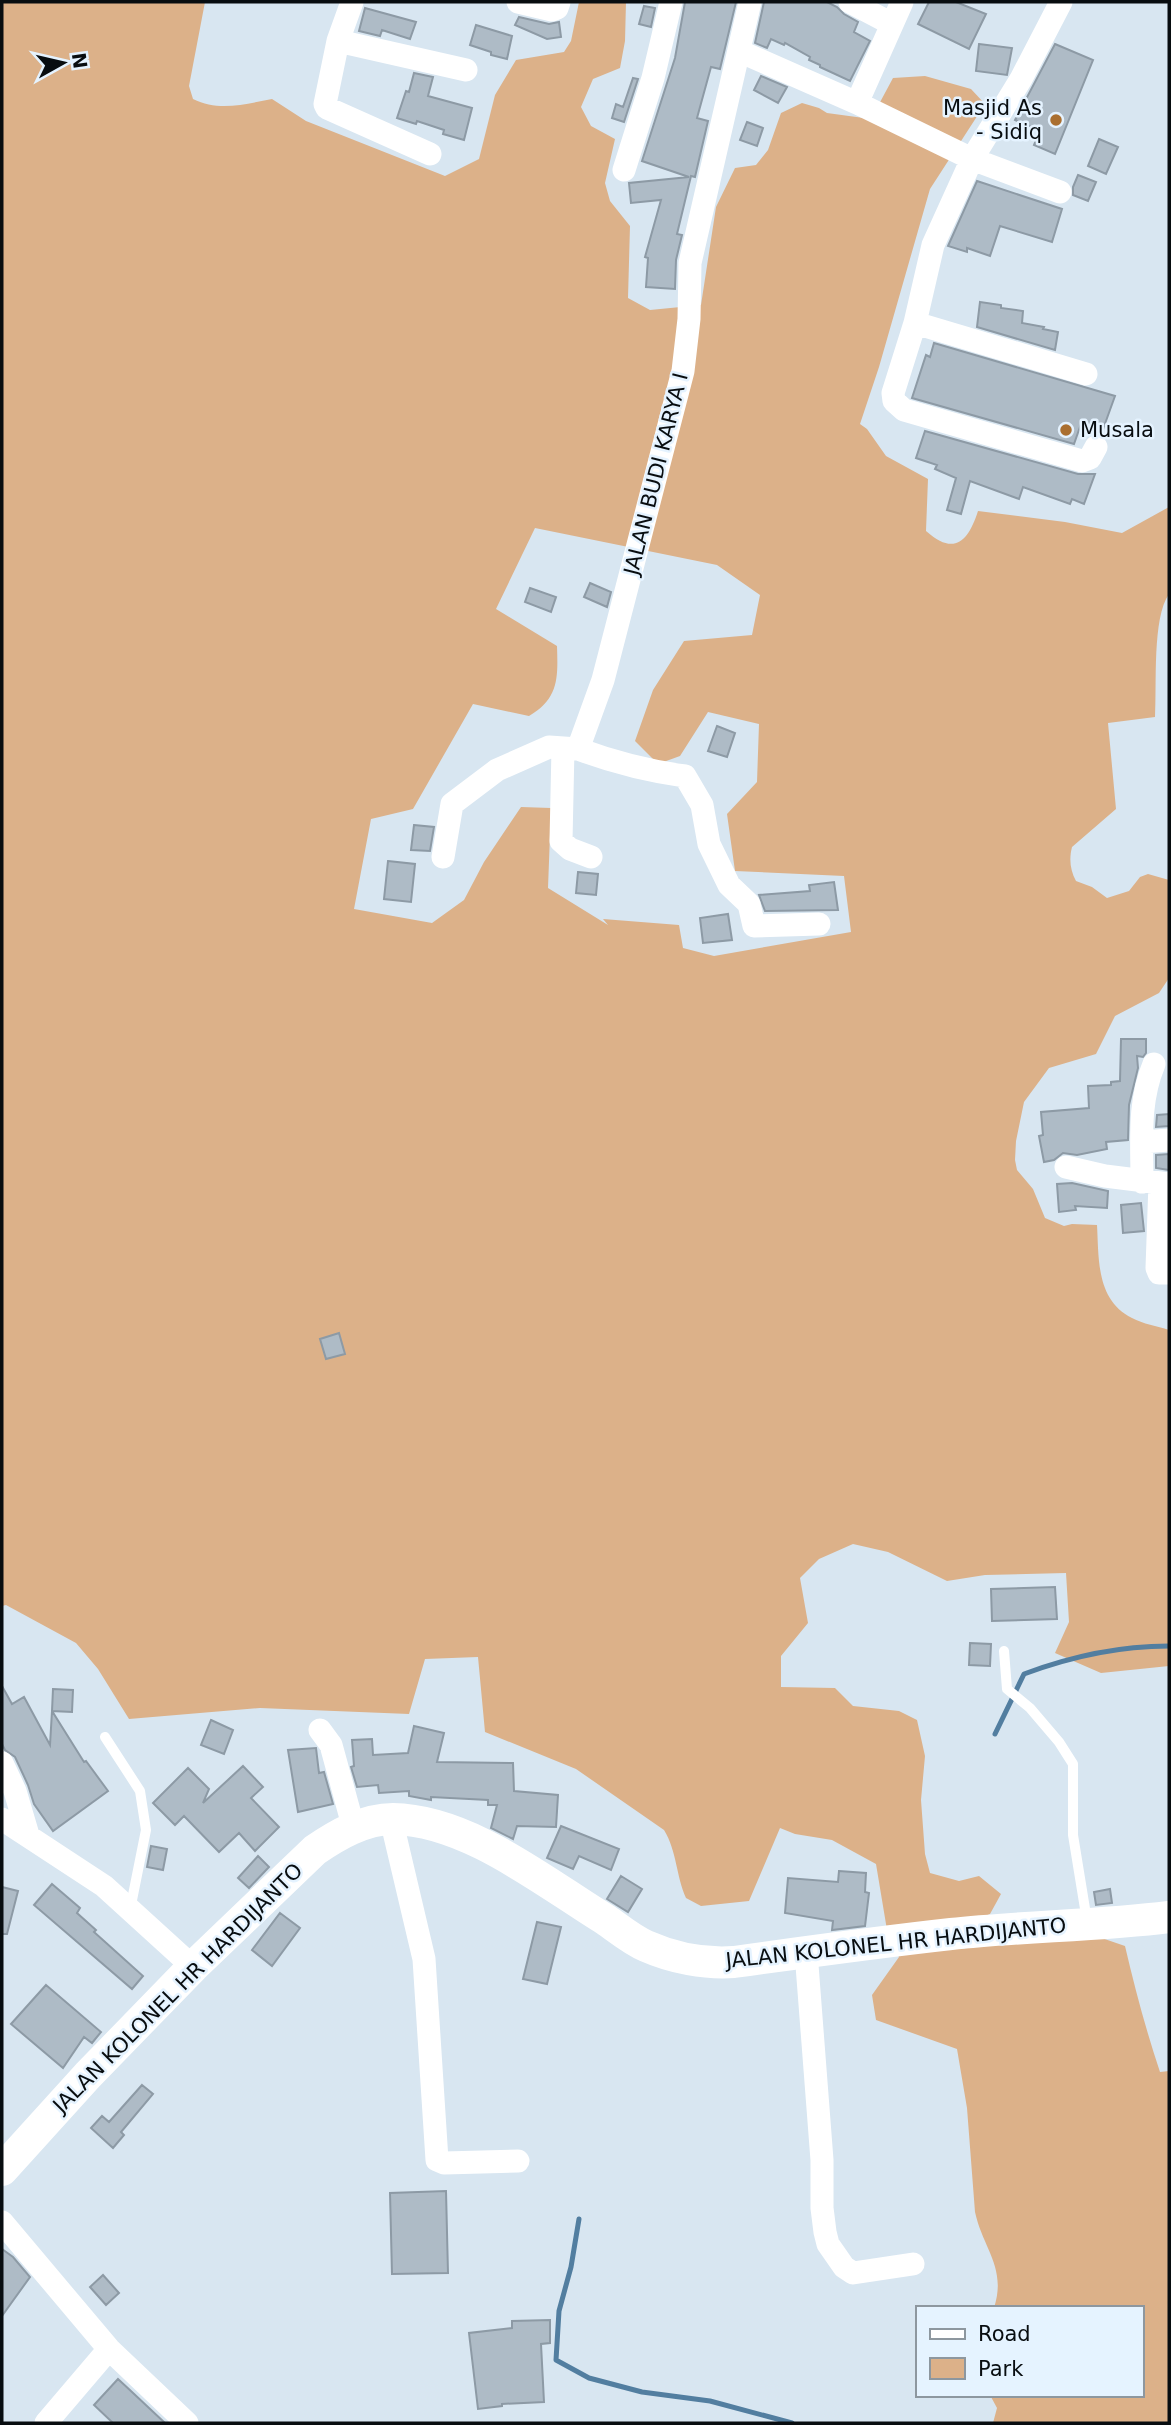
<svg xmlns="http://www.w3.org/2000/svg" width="1171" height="2425" viewBox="0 0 1171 2425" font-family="'DejaVu Sans',sans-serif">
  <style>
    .green { fill: #dcb189; fill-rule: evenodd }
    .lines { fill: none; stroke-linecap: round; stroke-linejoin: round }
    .stream { stroke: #527ea0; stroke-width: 5 }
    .building { fill: #aebbc6; stroke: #8d9aa5; stroke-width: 2 }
    .lane { stroke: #fff; stroke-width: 10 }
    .street { stroke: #fff; stroke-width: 23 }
    .secondary { stroke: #fff; stroke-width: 32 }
    .poi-dot { fill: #aa6f30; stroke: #e5f3ff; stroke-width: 2.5 }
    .labels { text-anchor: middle; stroke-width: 5; stroke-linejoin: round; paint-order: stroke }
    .poi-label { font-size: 21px; fill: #080d10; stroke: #e5f3ff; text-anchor: end }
    .street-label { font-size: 21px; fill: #080d10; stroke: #e5f3ff }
  </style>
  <rect width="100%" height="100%" fill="#d8e6f1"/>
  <path class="green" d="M 2,2 L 205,2 L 189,86 L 193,99 C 219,112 245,104 272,99 L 306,121 L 445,176 L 479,159 L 495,95 L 516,60 L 564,52 L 571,41 L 579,2 L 626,2 L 625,41 L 620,68 L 593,79 L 581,107 L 591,126 L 615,139 L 605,183 L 610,201 L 630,226 L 628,298 L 650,310 L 701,305 L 716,207 L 735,168 L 756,165 L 768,150 L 781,113 L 802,103 L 819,108 L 827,113 L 871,119 L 893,78 L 925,76 L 971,89 L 985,104 L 930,189 L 879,367 L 860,424 L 867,429 L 886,456 L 928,479 L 926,531 C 954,556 968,542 978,511 L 1065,522 L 1122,533 L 1169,507 L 1169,594 C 1152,618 1157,685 1155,717 L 1108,723 L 1116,809 L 1072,847 C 1069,859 1070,870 1076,881 L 1092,887 L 1107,898 L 1129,891 L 1140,877 L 1148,874 L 1169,880 L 1169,978 L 1159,993 L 1115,1016 L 1096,1054 L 1049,1068 L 1024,1102 L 1016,1141 L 1015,1160 L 1017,1170 L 1033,1189 L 1045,1218 L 1064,1226 L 1072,1224 L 1097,1225 C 1099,1259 1096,1300 1132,1318 C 1143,1324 1157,1326 1169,1330 L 1169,1666 L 1101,1673 L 1055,1653 L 1069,1622 L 1066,1573 L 985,1575 L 947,1581 L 888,1552 L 853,1544 L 819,1559 L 800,1578 L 808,1623 L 781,1656 L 781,1687 L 835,1688 L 853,1706 L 899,1711 L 917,1720 L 925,1756 L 921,1800 L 925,1854 L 930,1873 L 959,1881 L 979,1876 L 1001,1894 L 990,1914 L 966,1924 L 960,1949 L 1087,1933 L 1125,1946 C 1135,1989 1146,2030 1160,2072 L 1169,2071 L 1169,2423 L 993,2423 L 997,2408 L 990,2395 L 1141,2395 L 1141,2308 L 994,2308 C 1007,2267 983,2249 975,2212 L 967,2108 L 957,2049 L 876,2020 L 872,1995 L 899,1957 L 888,1936 L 876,1864 L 832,1840 L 795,1834 L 780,1828 L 749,1901 L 701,1906 L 686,1898 C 676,1876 677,1851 664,1830 L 576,1769 L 485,1732 L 478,1657 L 425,1659 L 409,1714 L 260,1708 L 129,1719 L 98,1669 L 76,1643 L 6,1605 L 2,1606 ZM 535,528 L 717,565 L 760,595 L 752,635 L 684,641 L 653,690 L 635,741 L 658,764 L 680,756 L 708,712 L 759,724 L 757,782 L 727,814 L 735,871 L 844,876 L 851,932 L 714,956 L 683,948 L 679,925 L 603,919 L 608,925 L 548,888 L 551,808 L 521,807 L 484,862 L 464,900 L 432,923 L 354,909 L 371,819 L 413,809 L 473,704 L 529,716 C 559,698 558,678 557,646 L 496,609 Z"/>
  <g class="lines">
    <path class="stream" d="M 995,1734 L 1024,1674 C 1072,1656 1118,1646 1169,1646
      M 579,2219 L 571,2267 L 559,2311 L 556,2360 L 589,2378 L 642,2392 L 710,2401 L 792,2423"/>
  </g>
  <path class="building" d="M 685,2 L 736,2 L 720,69 L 711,67 L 697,118 L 708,121 L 695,177 L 691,176 L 677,234 L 682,235 L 676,260 L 675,289 L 646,287 L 648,258 L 645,257 L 661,200 L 631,203 L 629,183 L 689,177 L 642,161 L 675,58 Z
    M 764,2 L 827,2 L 837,7 L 844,14 L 858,22 L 854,32 L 870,41 L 850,81 L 820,67 L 820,65 L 809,60 L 810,57 L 785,43 L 784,45 L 771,39 L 767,48 L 755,43 Z
    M 929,2 L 956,2 L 986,14 L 969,49 L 918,24 Z
    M 644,6 L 655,8 L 651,27 L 639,24 Z
    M 365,8 L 416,22 L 410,39 L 382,30 L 380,36 L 359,31 Z
    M 519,17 L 549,24 L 559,22 L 561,37 L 547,39 L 515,25 Z
    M 476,25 L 512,36 L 507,59 L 491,55 L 491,52 L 470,45 Z
    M 979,44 L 1012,48 L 1007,75 L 976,71 Z
    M 1055,44 L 1093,60 L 1055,154 L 1034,145 L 1040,131 L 1015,120 Z
    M 414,73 L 433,77 L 428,96 L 472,108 L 464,140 L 443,134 L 444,130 L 417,121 L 416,124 L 397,118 L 406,91 L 409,92 Z
    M 761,76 L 787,87 L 778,103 L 754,90 Z
    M 633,78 L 638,79 L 624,122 L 612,118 L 616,104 L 623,107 Z
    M 747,122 L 763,128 L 757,146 L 740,140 Z
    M 1099,139 L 1118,147 L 1106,174 L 1088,166 Z
    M 1078,175 L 1096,182 L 1088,201 L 1073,195 L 1073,187 Z
    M 977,181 L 1062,209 L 1052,242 L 1000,226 L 990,256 L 967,248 L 967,252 L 948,246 Z
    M 980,302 L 1001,305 L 1001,308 L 1023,311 L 1022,323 L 1044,327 L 1043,329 L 1058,332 L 1055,350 L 977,327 Z
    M 934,343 L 1115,396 L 1102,432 L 1081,424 L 1074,444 L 912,398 L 926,355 L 930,357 Z
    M 925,431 L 1078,474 L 1095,474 L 1084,504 L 1072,499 L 1070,504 L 1023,487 L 1019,499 L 970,481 L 961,514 L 947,510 L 956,478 L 935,469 L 937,465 L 916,458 Z
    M 590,583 L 611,592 L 607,607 L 584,597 Z
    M 530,588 L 556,597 L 551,612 L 525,602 Z
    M 717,726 L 735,733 L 727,757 L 708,751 Z
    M 414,825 L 434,827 L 430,851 L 411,850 Z
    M 388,861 L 415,864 L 411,902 L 384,899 Z
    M 578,872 L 598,874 L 596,895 L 576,893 Z
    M 834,882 L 838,910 L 765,911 L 759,895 L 810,891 L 809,885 Z
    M 728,914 L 732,940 L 703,943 L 700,918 Z
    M 1121,1039 L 1146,1039 L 1146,1053 L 1143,1057 L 1137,1056 L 1138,1068 L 1129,1105 L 1128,1140 L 1106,1142 L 1107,1149 L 1077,1155 L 1063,1153 L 1054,1160 L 1044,1162 L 1039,1136 L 1043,1135 L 1041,1112 L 1089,1108 L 1088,1086 L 1111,1085 L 1111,1082 L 1120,1081 Z
    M 1169,1114 L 1169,1126 L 1156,1127 L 1157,1115 Z
    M 1169,1154 L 1169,1170 L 1156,1168 L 1156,1155 Z
    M 1072,1183 L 1108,1191 L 1107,1208 L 1075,1206 L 1076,1210 L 1059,1212 L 1057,1184 Z
    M 1141,1203 L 1144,1231 L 1123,1233 L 1121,1205 Z
    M 339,1333 L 345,1354 L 326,1359 L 320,1339 Z
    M 1055,1587 L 1057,1619 L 992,1621 L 991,1589 Z
    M 970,1643 L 991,1644 L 990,1666 L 969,1665 Z
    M 2,1686 L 12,1704 L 24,1697 L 50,1745 L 52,1711 L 84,1762 L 86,1761 L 108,1791 L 53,1831 L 34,1804 L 28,1785 L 15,1757 L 5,1750 L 2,1744 Z
    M 53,1689 L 73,1690 L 72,1712 L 52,1711 Z
    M 211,1720 L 233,1730 L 224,1754 L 201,1745 Z
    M 414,1726 L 444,1733 L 437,1762 L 513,1763 L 514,1791 L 558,1795 L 556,1827 L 517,1826 L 513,1839 L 491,1828 L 497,1805 L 488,1805 L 488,1800 L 431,1797 L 431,1800 L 409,1796 L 409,1791 L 379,1793 L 378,1785 L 357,1787 L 351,1767 L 354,1766 L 352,1740 L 372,1739 L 373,1755 L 408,1753 Z
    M 316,1748 L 319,1773 L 324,1772 L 333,1804 L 298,1812 L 288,1750 Z
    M 243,1766 L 263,1787 L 251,1798 L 279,1827 L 255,1851 L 239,1833 L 219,1852 L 184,1816 L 175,1825 L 153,1803 L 188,1768 L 209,1789 L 203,1803 Z
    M 561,1826 L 619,1849 L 611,1870 L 579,1856 L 573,1869 L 547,1858 Z
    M 151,1846 L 167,1849 L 163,1870 L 147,1867 Z
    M 258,1856 L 269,1867 L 249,1888 L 238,1878 Z
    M 839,1871 L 866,1873 L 865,1892 L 869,1893 L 865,1926 L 832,1930 L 833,1921 L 785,1913 L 788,1878 L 838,1882 Z
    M 621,1876 L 642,1889 L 628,1912 L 607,1899 Z
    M 52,1884 L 80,1908 L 77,1913 L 96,1930 L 94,1932 L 143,1976 L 132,1989 L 34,1905 Z
    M 2,1887 L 18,1891 L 7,1934 L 2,1934 Z
    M 1110,1889 L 1112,1903 L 1096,1905 L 1094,1892 Z
    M 280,1913 L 300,1928 L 272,1966 L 252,1950 Z
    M 537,1922 L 561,1927 L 547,1984 L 523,1979 Z
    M 46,1985 L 101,2032 L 92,2043 L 84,2037 L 63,2068 L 11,2024 Z
    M 142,2085 L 153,2094 L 121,2132 L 124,2135 L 113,2148 L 91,2128 L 102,2116 L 109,2122 Z
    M 446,2191 L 448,2273 L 392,2274 L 390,2193 Z
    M 2,2249 L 13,2257 L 30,2277 L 2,2316 Z
    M 103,2275 L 119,2293 L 106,2305 L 90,2287 Z
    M 550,2320 L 550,2343 L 541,2344 L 544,2402 L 502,2404 L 502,2406 L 478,2409 L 469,2333 L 512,2328 L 512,2321 Z
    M 118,2379 L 132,2392 L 165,2423 L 113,2423 L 94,2405 Z"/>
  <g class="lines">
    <path class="lane" d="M 1004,1651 L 1007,1689 L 1030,1708 L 1059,1742 L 1073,1764 L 1073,1835 L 1087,1921
      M 105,1737 L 140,1791 L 146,1830 L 130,1910"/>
    <path class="street" d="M 352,2 L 338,41 L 325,104 L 327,108 L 430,154
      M 518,2 L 552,10 L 557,8 L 559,2
      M 850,2 L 892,24
      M 902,2 L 857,103 L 972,159 L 1060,192
      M 1061,2 L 1021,79 L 972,159 L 933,245 L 915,323 L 893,393 L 894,401 L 904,410 L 1082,461 L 1090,458 L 1096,447
      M 338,41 L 466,70
      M 739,51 L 857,103
      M 624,170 L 653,78 L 671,2
      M 915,323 L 1086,374
      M 563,748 L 561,841 L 570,849 L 591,857
      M 578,749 C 613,762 648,771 685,776 L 702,805 L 709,844 L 729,885 L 749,904 L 754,926 L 819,924
      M 443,857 L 452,804 L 497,770 L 549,747 L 578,749 L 603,680 L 683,371 L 689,319 L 690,263 L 750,2
      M 1142,1142 L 1169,1140
      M 1066,1167 L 1105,1176 L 1169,1184
      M 1142,1182 C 1142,1141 1138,1102 1154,1064
      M 1160,1183 L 1157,1268 L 1159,1273 L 1169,1273
      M 320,1730 L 331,1745 L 354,1829
      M 2,1763 L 15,1791 L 28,1835
      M 2,1819 L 104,1886 L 193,1967
      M 391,1819 L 424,1959 L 437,2160 L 444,2163 L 518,2161
      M 806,1952 L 822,2160 L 822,2208 L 825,2232 L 828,2244 L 844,2267 L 853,2273 L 913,2264
      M 2,2222 L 109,2349 L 187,2423
      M 46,2423 L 109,2349"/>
    <path class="secondary" d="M 2,2170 L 88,2075 L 193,1967 L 315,1850 C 337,1835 364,1819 393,1819 C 468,1820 544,1882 606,1920 C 619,1929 632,1940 646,1946 C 673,1958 705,1964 734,1962 C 806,1952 879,1942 951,1934 C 1024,1926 1097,1926 1169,1917"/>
  </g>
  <g class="poi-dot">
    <circle cx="1056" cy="120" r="7"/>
    <circle cx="1066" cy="430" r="7"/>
  </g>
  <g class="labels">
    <g class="poi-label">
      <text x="1042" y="115">Masjid As<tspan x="1042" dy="24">- Sidiq</tspan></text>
      <text x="1080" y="437" text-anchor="start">Musala</text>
    </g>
    <g class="street-label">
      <text transform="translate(656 474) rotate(-76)" y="7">JALAN BUDI KARYA I</text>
      <text transform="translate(896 1943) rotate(-6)" y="7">JALAN KOLONEL HR HARDIJANTO</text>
      <text transform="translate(178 1988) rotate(-45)" y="7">JALAN KOLONEL HR HARDIJANTO</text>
    </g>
  </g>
  <rect width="1171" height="2425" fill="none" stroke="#080d10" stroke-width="7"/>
  <rect x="916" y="2306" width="228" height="91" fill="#e5f3ff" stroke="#8d979f" stroke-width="2"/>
  <rect x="930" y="2329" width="35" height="10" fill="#ffffff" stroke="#8d979f" stroke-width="2"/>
  <text x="978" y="2341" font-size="21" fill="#080d10">Road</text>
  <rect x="930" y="2358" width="35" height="21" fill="#dcb189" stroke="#8d979f" stroke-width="2"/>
  <text x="978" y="2376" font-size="21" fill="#080d10">Park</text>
  <g transform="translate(63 63) rotate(82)" stroke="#e5f3ff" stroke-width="5" paint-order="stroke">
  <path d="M0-5L12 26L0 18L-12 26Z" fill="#080d10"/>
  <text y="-10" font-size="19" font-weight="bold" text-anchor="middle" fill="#080d10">N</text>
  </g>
</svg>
